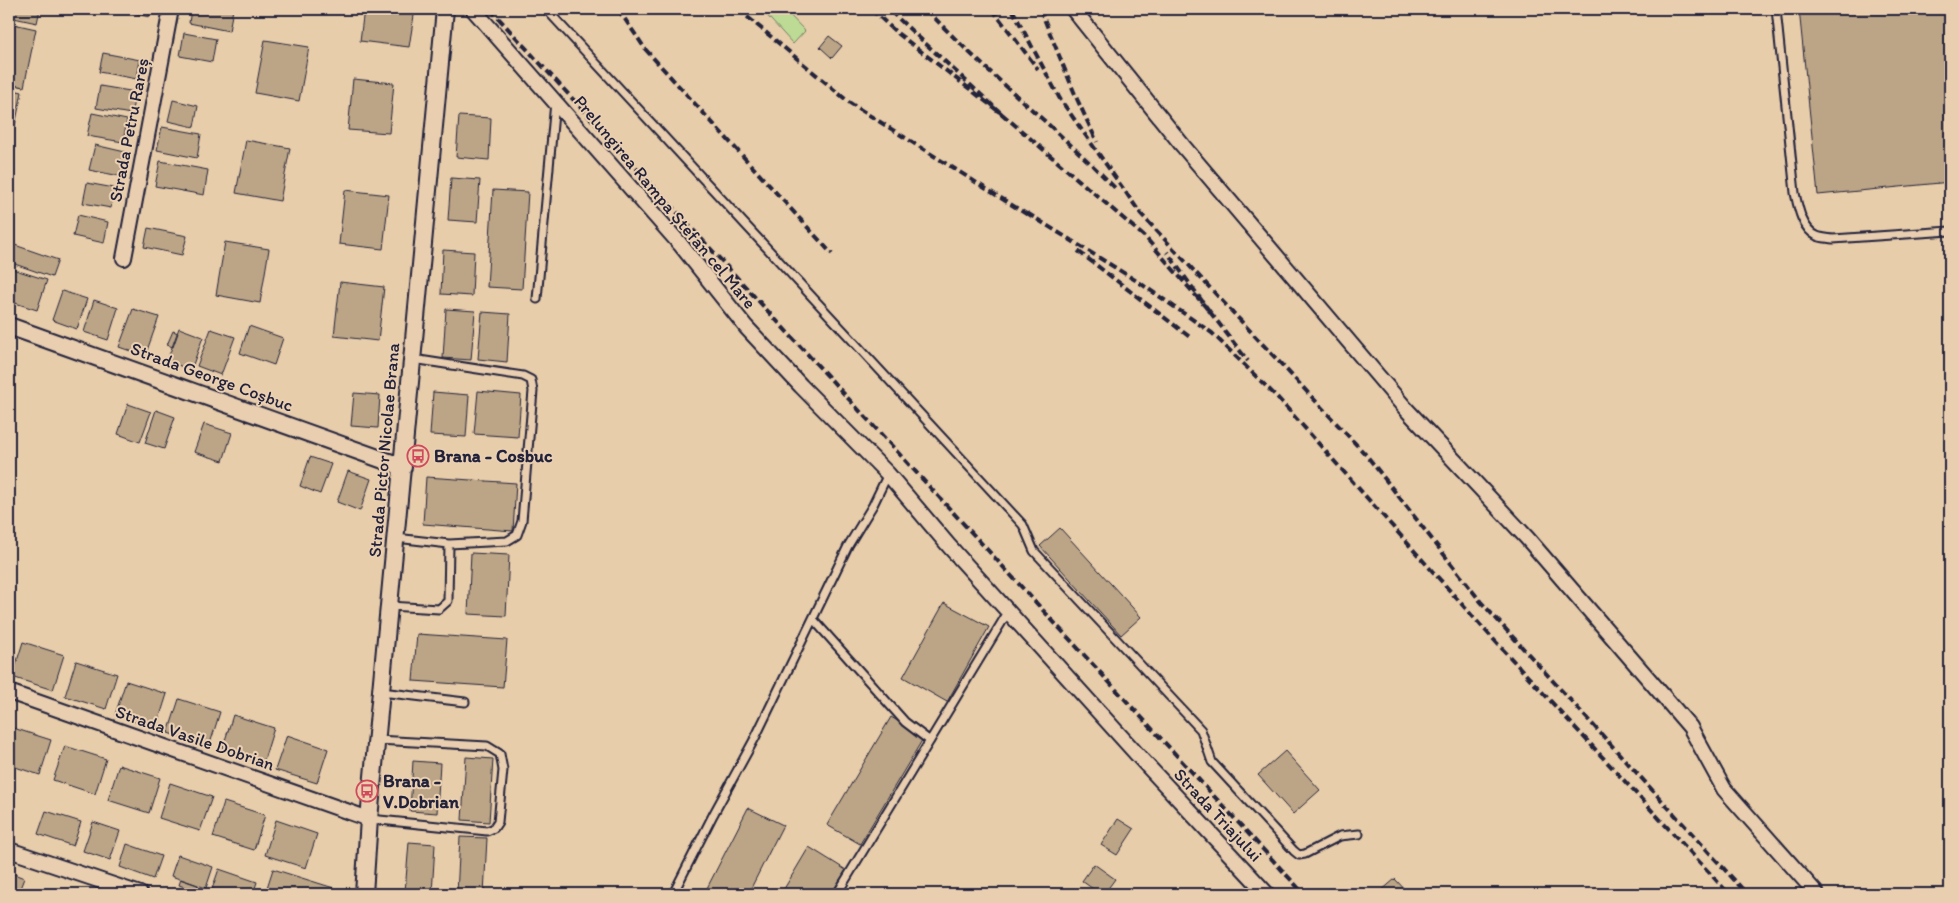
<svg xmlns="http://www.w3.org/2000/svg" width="1959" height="903" viewBox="0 0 1959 903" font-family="Itim,sans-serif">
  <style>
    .green { fill: #bddb94; stroke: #707e68 }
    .building { fill: #bca586; stroke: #22223b }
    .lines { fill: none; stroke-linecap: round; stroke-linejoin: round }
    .service-casing { stroke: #22223b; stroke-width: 11 }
    .minor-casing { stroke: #22223b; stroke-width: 18 }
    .tertiary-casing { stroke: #22223b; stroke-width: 20 }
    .service { stroke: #e9ceb0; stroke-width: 7 }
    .minor { stroke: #e9ceb0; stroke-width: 14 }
    .tertiary { stroke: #e9ceb0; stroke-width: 16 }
    .rail { stroke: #22223b; stroke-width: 4; stroke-dasharray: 8 4; stroke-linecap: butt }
    .labels { text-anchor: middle; stroke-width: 4; stroke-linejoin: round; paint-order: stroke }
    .street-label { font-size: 18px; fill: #22223b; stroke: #e9ceb0 }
    .poi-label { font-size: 18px; font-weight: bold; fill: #22223b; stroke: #e9ceb0; text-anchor: start }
  </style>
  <rect width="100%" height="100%" fill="#e8cdaa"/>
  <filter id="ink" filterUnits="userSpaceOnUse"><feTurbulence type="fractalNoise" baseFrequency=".02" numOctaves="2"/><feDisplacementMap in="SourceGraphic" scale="10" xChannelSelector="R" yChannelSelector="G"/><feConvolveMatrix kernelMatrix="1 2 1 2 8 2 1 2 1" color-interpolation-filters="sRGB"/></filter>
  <g filter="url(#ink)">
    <path class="green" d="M 761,9 L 784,9 L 805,31 L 793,44 Z"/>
    <path class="building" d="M 9,9 L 40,9 L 37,23 L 9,17 Z
      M 116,9 L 151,9 L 149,17 Z
      M 191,9 L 233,9 L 229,31 L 189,23 Z
      M 364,9 L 415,9 L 409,47 L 360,41 Z
      M 1799,9 L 1950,9 L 1950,182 L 1818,195 Z
      M 9,23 L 36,29 L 24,87 L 9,84 Z
      M 184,33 L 216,39 L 212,62 L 180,56 Z
      M 829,36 L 842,46 L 832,58 L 820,47 Z
      M 265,40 L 309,47 L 299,101 L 255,93 Z
      M 103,53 L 140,60 L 137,79 L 99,72 Z
      M 353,79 L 394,83 L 389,133 L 348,130 Z
      M 100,86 L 136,92 L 131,114 L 96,108 Z
      M 9,89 L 22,92 L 10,150 L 9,149 Z
      M 173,100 L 198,106 L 194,127 L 168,121 Z
      M 92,113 L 127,120 L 123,142 L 87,136 Z
      M 459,116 L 491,118 L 489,160 L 456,157 Z
      M 162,127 L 201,134 L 197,158 L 157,150 Z
      M 246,140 L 290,148 L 280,201 L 236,193 Z
      M 95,145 L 125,152 L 120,176 L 89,170 Z
      M 160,161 L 208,170 L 204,195 L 155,186 Z
      M 451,178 L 480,180 L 477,222 L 448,220 Z
      M 87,183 L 114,188 L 111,208 L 83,203 Z
      M 345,190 L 389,195 L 383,249 L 339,244 Z
      M 493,190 L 528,192 L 522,289 L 487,287 Z
      M 78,215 L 108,222 L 104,243 L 73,236 Z
      M 148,228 L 187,236 L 182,255 L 144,247 Z
      M 225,242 L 269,249 L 260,303 L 216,295 Z
      M 9,243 L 58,260 L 52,277 L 9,262 Z
      M 443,250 L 474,252 L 472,296 L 441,294 Z
      M 9,268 L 47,280 L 37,310 L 9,301 Z
      M 340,282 L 384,287 L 378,341 L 334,336 Z
      M 62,291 L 87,299 L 77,329 L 52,320 Z
      M 94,300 L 118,308 L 108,340 L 84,332 Z
      M 133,309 L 159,317 L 145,356 L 119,347 Z
      M 446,309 L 475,311 L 471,360 L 443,358 Z
      M 482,312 L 510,314 L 507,362 L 478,359 Z
      M 249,326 L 283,338 L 274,365 L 240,353 Z
      M 179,328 L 203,337 L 191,370 L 167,361 Z
      M 211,329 L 235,337 L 221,375 L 197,366 Z
      M 173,331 L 178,333 L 173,347 L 167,345 Z
      M 478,391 L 521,395 L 518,437 L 474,434 Z
      M 433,392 L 469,395 L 466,437 L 430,435 Z
      M 354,393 L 380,395 L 378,428 L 351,426 Z
      M 128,404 L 151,412 L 140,442 L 118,434 Z
      M 156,410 L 175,417 L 164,449 L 145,443 Z
      M 204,424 L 232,433 L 223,461 L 194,452 Z
      M 310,457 L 331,464 L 320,494 L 300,486 Z
      M 348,471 L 371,479 L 360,511 L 337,502 Z
      M 426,477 L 516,483 L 513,531 L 423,524 Z
      M 1060,528 L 1141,617 L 1121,635 L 1040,546 Z
      M 471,553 L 509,555 L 506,616 L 468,614 Z
      M 944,603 L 989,627 L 947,702 L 903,677 Z
      M 417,634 L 507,640 L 503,687 L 413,681 Z
      M 23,642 L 64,655 L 53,690 L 12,677 Z
      M 76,661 L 117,674 L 106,709 L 65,696 Z
      M 126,681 L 167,694 L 156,729 L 115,715 Z
      M 179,699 L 220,712 L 209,747 L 168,733 Z
      M 233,715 L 274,728 L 263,763 L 222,750 Z
      M 891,717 L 924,737 L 860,844 L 827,825 Z
      M 10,727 L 51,740 L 40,775 L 9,765 Z
      M 287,735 L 328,749 L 317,783 L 275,770 Z
      M 65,746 L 106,759 L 95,794 L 53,780 Z
      M 1285,751 L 1320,790 L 1293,814 L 1258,775 Z
      M 466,757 L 493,759 L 489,822 L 462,820 Z
      M 413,761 L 440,763 L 437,813 L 410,811 Z
      M 119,765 L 160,778 L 149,813 L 108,800 Z
      M 170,783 L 212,797 L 200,831 L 159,818 Z
      M 224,802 L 265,815 L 254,850 L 213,837 Z
      M 748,808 L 783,825 L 748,894 L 704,894 Z
      M 46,811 L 81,822 L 73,846 L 38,834 Z
      M 1118,819 L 1134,829 L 1117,855 L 1101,845 Z
      M 276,820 L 317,834 L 306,868 L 265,855 Z
      M 93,822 L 120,831 L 110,860 L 83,851 Z
      M 460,837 L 487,838 L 484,894 L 457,894 Z
      M 409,842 L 435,844 L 432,894 L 405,892 Z
      M 127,844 L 161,856 L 153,879 L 120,867 Z
      M 809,847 L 846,870 L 831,894 L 781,894 Z
      M 178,855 L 213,867 L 206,888 L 171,876 Z
      M 1094,864 L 1115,879 L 1104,894 L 1100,894 L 1082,881 Z
      M 219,869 L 257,882 L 253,894 L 227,894 L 212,889 Z
      M 273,869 L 337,889 L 335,894 L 265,894 Z
      M 9,872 L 24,878 L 18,894 L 9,894 Z
      M 181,879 L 198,885 L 196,891 L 179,885 Z
      M 1395,879 L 1409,894 L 1383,894 L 1381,891 Z"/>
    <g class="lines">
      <g class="service-casing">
        <path id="service" d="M 546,9 L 1023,525 L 1034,551 L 1201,730 L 1212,762 L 1294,851 L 1299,855 L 1305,854 L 1340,836 L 1359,834
          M 795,9 L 806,9
          M 1776,9 L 1795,193 C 1798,207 1802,229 1817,236 C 1821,238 1828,238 1833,239 L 1950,231
          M 537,299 L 555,102
          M 413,359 L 523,376 L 531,380 L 533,391 L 522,521 L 517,535 L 507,541 L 449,544
          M 389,606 L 439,609 L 448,601 L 449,544 L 396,538
          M 813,619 L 905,722 L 930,741
          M 381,692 L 465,702
          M 370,819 L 487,831 L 494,828 L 498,822 L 503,770 L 500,754 L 487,746 L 377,740
          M 673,894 L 713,815 L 755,738 L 848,546 L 873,505 L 888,474
          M 837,894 L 1008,612"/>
      </g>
      <g class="minor-casing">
        <path id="minor" d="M 473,9 L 680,244 L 746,327 L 801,386 L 888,474 L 949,546 L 1143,761 L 1267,894
          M 1073,9 L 1183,146 L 1406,409 L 1527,538 L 1690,727 L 1724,789 L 1817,894
          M 124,258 L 171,9
          M 9,692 L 369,819
          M 9,850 L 140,894"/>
      </g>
      <g class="tertiary-casing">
        <path id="tertiary" d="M 9,326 L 403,467
          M 364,894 L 369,819 L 445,9"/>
      </g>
      <use href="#service" class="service"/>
      <use href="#minor" class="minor"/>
      <use href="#tertiary" class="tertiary"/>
      <path class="rail" d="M 490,9 L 1304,894
        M 618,9 L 646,50 L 832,254
        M 738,9 L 850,103 L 1031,217
        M 871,9 L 896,32 L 1002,114 L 888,9
        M 926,9 C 986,73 1056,127 1117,190
        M 992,9 L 1038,69
        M 1012,9 L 1060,99 L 1141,214 L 1367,456 L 1481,602 L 1747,894
        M 1040,9 L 1077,99 L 1097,142
        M 1002,114 L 1146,238 L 1210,312 L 1167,252
        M 1027,213 L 1140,283 L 1212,333 L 1278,398 L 1484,629 L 1729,894
        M 1078,251 L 1191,338
        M 1210,312 L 1248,361"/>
    </g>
  </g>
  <defs>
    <g id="bus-ring" transform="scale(1.125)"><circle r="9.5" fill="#e9ceb0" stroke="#d1495b" stroke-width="1.5"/><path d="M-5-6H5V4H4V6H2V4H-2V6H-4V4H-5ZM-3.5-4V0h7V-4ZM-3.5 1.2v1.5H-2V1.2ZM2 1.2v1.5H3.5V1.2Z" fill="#d1495b"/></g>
  </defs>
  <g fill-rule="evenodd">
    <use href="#bus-ring" x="418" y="456"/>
    <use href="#bus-ring" x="367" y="791"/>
  </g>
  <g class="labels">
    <g class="street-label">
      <text transform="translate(129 130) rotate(-79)" y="6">Strada Petru Rareș</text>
      <text transform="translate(665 202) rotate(50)" y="6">Prelungirea Rampa Ștefan cel Mare</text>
      <text transform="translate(212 377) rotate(20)" y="6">Strada George Coșbuc</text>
      <text transform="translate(384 450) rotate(-85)" y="6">Strada Pictor Nicolae Brana</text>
      <text transform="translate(195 738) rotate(19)" y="6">Strada Vasile Dobrian</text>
      <text transform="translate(1218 815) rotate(47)" y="6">Strada Triajului</text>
    </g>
    <g class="poi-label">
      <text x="434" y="462">Brana - Cosbuc</text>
      <text x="383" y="787">Brana -<tspan x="383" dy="21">V.Dobrian</tspan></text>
    </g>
  </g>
  <rect width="1959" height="903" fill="none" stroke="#e9ceb0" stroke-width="30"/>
  <rect x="15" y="15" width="1929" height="873" fill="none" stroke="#22223b" stroke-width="2" filter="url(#ink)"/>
</svg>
